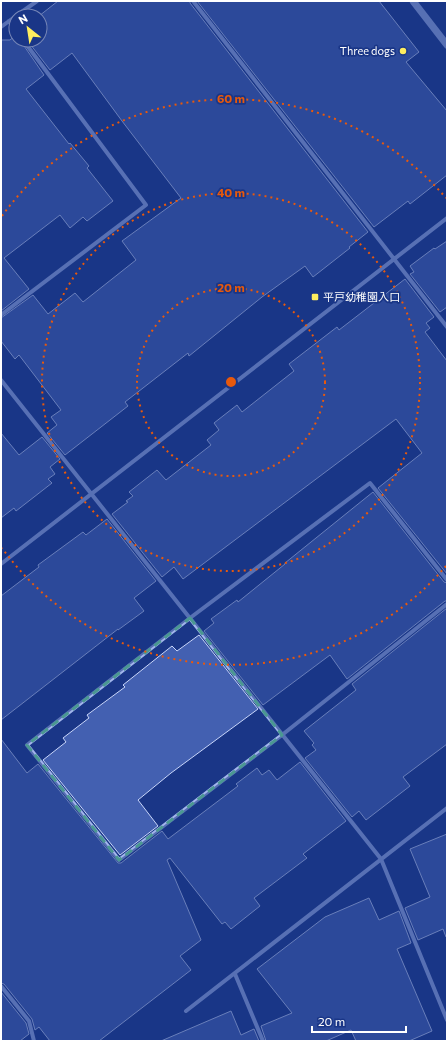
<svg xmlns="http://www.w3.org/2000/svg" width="448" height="1042" viewBox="0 0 448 1042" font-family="Commissioner,'Noto Sans JP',sans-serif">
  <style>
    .building { fill: #4360b1; stroke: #c8d5f9 }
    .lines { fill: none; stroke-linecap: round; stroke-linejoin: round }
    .minor { stroke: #a3b6ec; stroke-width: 4 }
    .tertiary { stroke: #a3b6ec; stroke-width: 7 }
    .marked { fill: none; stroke: #4b9892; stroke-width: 3; stroke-dasharray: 8 5; stroke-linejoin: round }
    .ring { fill: none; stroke: #e8590c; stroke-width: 2; stroke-dasharray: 2 4 }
    .poi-dot { fill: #feed5f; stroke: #1a3687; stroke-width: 1.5 }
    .labels { text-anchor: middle; stroke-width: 3.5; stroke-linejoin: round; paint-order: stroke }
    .poi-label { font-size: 11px; fill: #fff; stroke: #1a3687; text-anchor: end }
    .centre { fill: #e8590c; stroke: #1a3687; stroke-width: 2 }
    .ring-label { font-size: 12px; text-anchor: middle; font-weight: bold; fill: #e8590c; stroke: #1a3687; stroke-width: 3.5; stroke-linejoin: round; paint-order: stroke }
  </style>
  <rect width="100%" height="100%" fill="#1a3687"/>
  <path class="building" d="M 58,1 L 190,1 L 190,3 L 368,232 L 349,247 L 350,248 L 313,277 L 305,266 L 262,297 L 189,356 L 188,353 L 125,402 L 128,406 L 65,455 L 47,433 L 57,425 L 51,417 L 61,410 L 19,355 L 15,359 L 1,341 L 1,318 L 33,295 L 48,314 L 75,293 L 83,302 L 136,260 L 122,241 L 181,198 L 122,121 L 72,53 L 50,70 L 27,40 L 40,40 L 40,16 L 39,16 Z
    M 197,1 L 379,1 L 419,52 L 406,62 L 447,111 L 447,175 L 410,204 L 408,201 L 374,227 Z
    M 16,35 L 16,40 L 20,40 L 44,75 L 26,89 L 69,144 L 70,143 L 89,166 L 87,168 L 113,201 L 87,221 L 83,217 L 70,228 L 60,215 L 4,258 L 29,289 L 1,311 L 1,40 L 10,40 Z
    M 447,241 L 447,307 L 440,312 L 410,274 L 414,272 L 410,266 L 434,248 L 435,249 Z
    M 405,279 L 434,317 L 426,323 L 430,328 L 425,332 L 447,361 L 447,574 L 378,488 L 422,453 L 396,419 L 183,579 L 174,567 L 162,577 L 112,514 L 128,502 L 126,501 L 133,496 L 129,492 L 157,470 L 166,480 L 211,445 L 207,440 L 219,430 L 214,423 L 237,405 L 242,412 L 294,371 L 289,364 L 337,327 L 339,330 Z
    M 1,433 L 19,455 L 42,437 L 60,459 L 50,467 L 55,474 L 48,479 L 52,483 L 16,511 L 14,508 L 1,518 Z
    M 373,492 L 444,582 L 447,583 L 447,601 L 445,601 L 347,679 L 330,655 L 263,705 L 204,631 L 214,623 L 211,619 L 237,600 L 238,602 L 285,564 L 285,563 Z
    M 107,519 L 156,581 L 134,598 L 144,611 L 118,630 L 118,629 L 1,720 L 1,596 L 39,567 L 38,565 L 83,532 L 86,535 Z
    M 447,608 L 447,744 L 403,777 L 410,786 L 366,820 L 359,811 L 352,817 L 305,758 L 316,750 L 312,745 L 314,743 L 304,731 L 356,690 L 352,684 Z
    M 199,635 L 258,709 L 171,773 L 138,800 L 158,826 L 120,855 L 43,760 L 66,742 L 63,738 L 89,718 L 87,715 L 125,687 L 123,685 L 172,646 L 177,651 Z
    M 1,739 L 27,773 L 38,764 L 118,863 L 121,863 L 162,831 L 168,839 L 238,786 L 236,784 L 257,768 L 262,775 L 269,770 L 277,780 L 300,762 L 346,821 L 303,854 L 307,858 L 254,898 L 260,906 L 231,929 L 225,922 L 222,924 L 170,858 L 167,860 L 201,940 L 180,956 L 191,970 L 99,1041 L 50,1041 L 39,1027 L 35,1030 L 32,1019 L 4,984 L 1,983 Z
    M 447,834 L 447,937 L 446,937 L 443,929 L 418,940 L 405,908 L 430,897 L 410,849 Z
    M 369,898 L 379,920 L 399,911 L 411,943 L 397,949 L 432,1031 L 409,1041 L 356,1041 L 351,1030 L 326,1041 L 266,1041 L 261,1026 L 292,1013 L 257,969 L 325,917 Z
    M 1,992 L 26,1023 L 29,1034 L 20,1041 L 1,1041 Z
    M 231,1011 L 241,1035 L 254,1029 L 259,1041 L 161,1041 Z"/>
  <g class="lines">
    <path class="minor" d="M 193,1 L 447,327
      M 16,16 L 37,1
      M 9,21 L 16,31
      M 1,27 L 16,16
      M 1,315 L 146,205 L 23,40
      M 1,380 L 381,859 L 447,1020
      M 1,564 L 447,218
      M 447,580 L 370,483 L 190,618 L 27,745 L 119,860 L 282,735 L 447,604
      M 235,974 L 263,1041
      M 1,986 L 29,1021 L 34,1041
      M 186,1011 L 447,808"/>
    <path class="tertiary" d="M 413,1 L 447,45"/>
  </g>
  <path d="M0 0H448V1042H0ZM 190,618 L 282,735 L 119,860 L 27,745 Z" fill="#1a3687" fill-opacity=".55" fill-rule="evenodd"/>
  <path class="marked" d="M 190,618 L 282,735 L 119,860 L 27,745 Z"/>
  <g class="ring">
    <circle cx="231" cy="382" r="94"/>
    <circle cx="231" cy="382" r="189"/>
    <path d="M446 566A283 283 0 0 1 2 548M2 216A283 283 0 0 1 446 198"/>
  </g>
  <g class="poi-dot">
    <circle cx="403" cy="51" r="4"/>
    <rect x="311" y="293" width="8" height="8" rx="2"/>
  </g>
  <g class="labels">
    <g class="poi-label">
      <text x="395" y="55">Three dogs</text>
      <text x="323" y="301" text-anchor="start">平戸幼稚園入口</text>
    </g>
  </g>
  <circle cx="231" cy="382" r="6" class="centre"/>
  <g class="ring-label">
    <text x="231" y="103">60 m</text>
    <text x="231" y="197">40 m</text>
    <text x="231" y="292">20 m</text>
  </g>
  <rect width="448" height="1042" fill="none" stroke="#ffffff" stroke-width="4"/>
  <g transform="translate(28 28) rotate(330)"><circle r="19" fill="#1a3687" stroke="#7686b7"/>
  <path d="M0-3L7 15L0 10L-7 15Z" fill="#feed5f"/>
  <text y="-6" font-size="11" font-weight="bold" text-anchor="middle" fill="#ffffff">N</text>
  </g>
  <path d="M312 1026v6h94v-6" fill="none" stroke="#ffffff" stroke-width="2"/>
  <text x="318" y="1026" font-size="12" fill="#ffffff" stroke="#1a3687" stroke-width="3" paint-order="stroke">20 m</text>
</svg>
